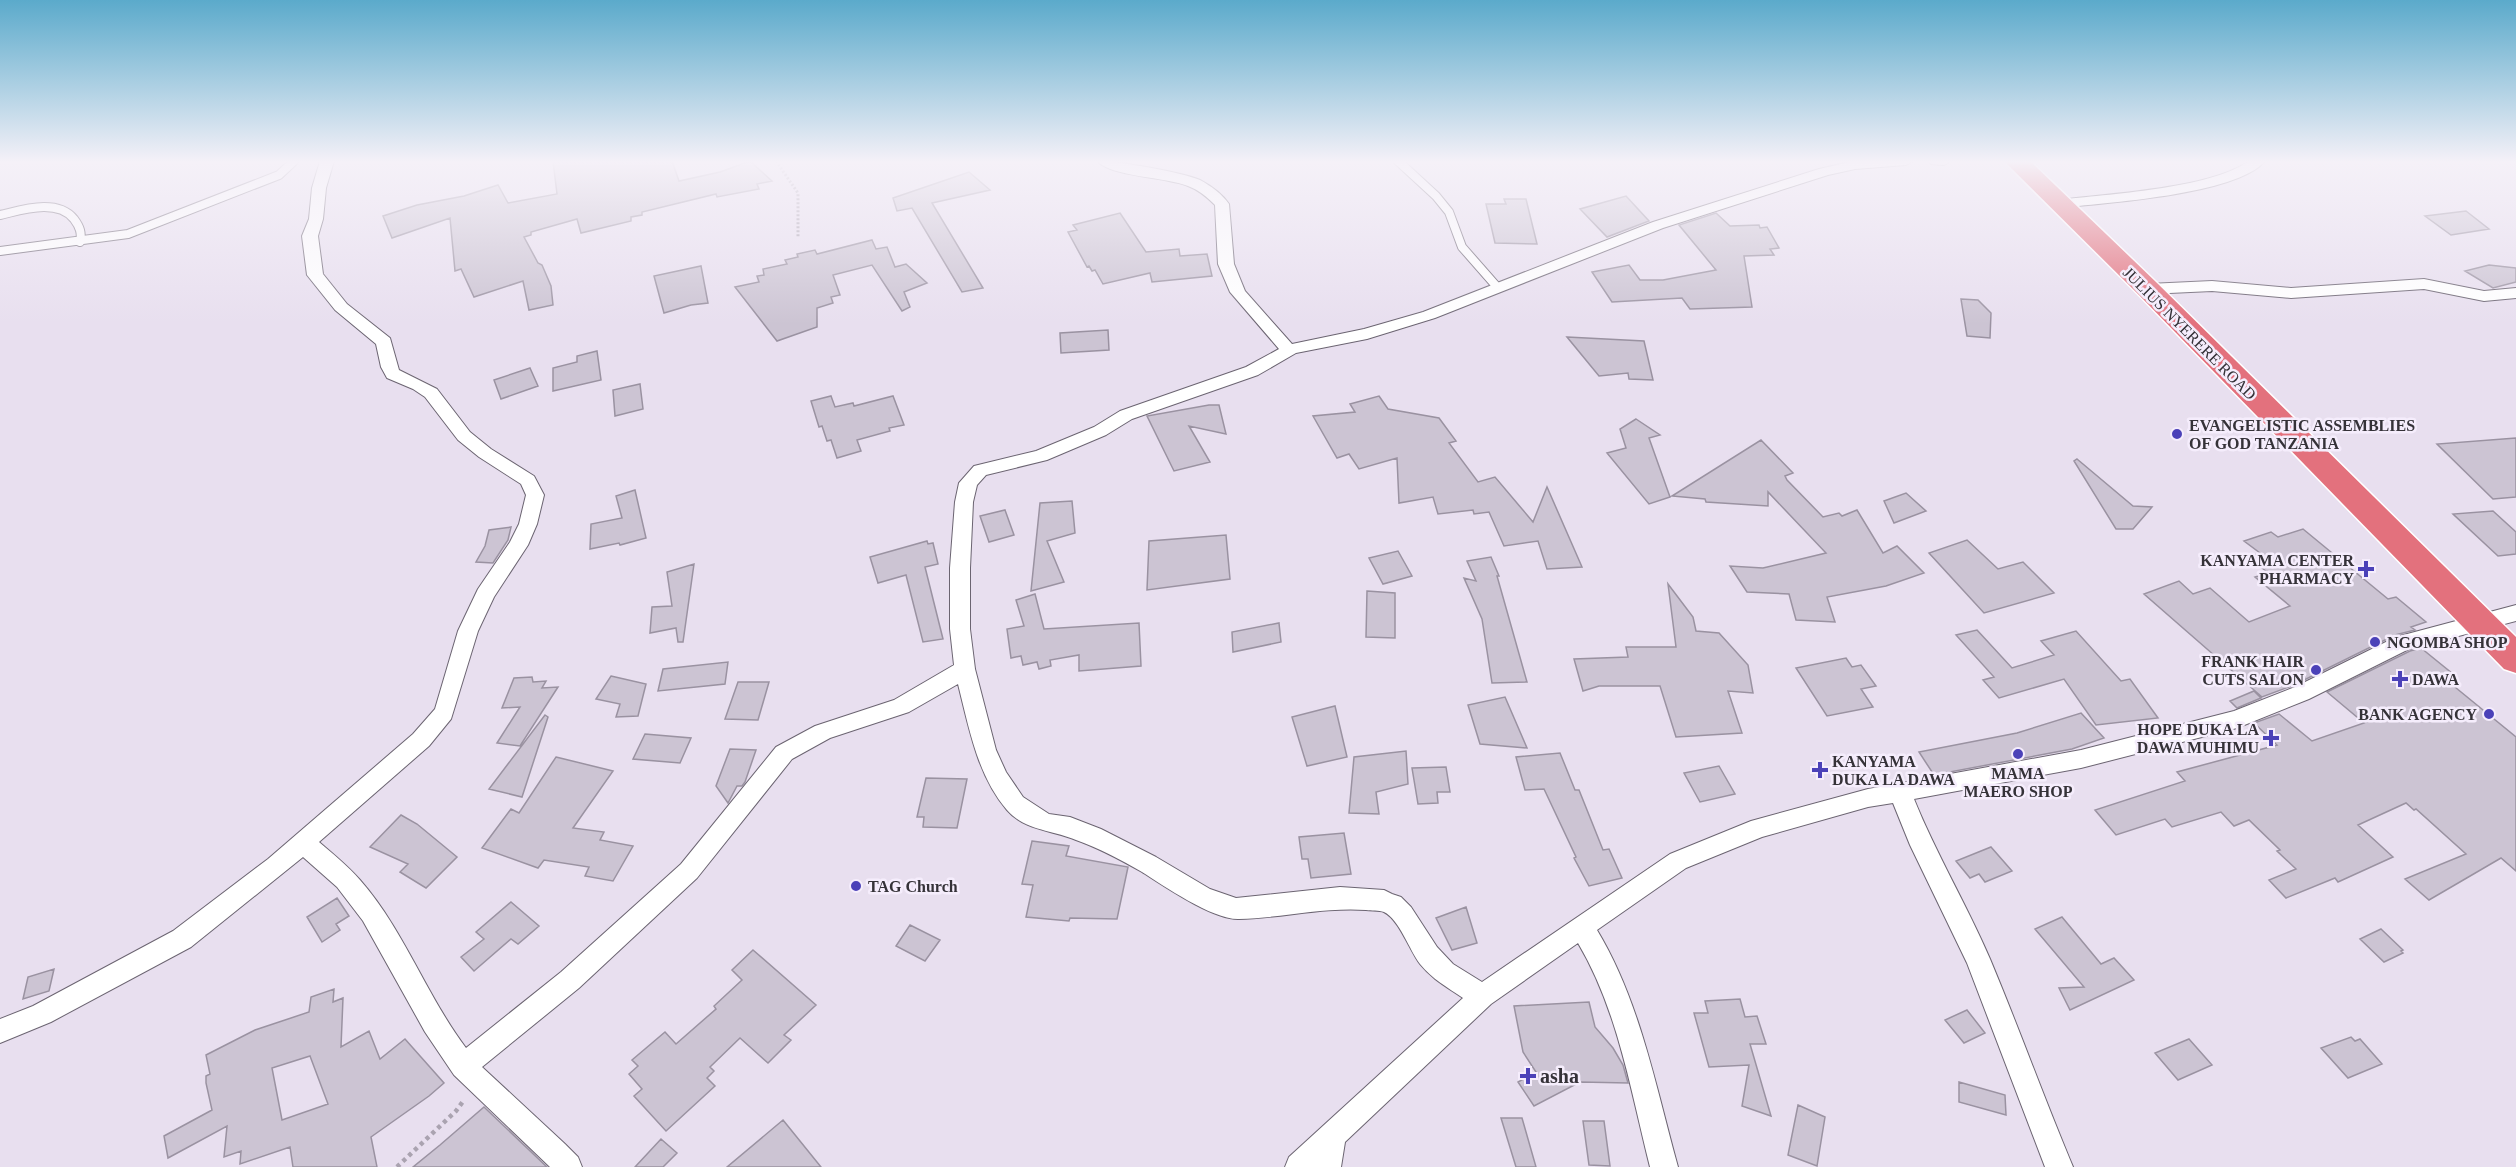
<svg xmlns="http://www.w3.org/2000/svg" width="2516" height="1167" viewBox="0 0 2516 1167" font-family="Georgia,serif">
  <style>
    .building { fill: #ccc4d3; stroke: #9a92a1; stroke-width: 1.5; fill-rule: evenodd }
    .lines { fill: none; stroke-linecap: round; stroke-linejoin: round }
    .lane-casing { stroke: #6b6471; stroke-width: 10 }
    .street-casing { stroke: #6b6471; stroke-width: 2 }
    .highway-casing { stroke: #fff; stroke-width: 3 }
    .path-far1 { stroke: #aaa3b0; stroke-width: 3; stroke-dasharray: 2 2; stroke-linecap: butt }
    .path { stroke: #aaa3b0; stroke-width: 4.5; stroke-dasharray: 4 4; stroke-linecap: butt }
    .lane { stroke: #fff; stroke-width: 8 }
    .street { fill: #fff; fill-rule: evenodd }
    .highway { fill: #e3717d; fill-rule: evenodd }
    .poi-dot { fill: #4b41b8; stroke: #f5edfc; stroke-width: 2 }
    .labels { text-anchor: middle; stroke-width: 5; stroke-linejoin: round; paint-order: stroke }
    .street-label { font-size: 16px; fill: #353238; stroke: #f5edfc }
    .poi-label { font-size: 16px; font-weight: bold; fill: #353238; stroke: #f5edfc; text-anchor: start }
    .near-poi-label { font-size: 20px; font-weight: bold; fill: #353238; stroke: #f5edfc; text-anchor: start }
  </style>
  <rect width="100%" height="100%" fill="#e8dfef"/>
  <path class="building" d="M 553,161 L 672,161 L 679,181 L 720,172 L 750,161 L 772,181 L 757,184 L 759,189 L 717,197 L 716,194 L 642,212 L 642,215 L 631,217 L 631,221 L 581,233 L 577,219 L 531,232 L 531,235 L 524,237 L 538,263 L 542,265 L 551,286 L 553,305 L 529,310 L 523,281 L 474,297 L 461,269 L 455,271 L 450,218 L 392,238 L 383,216 L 417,205 L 464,196 L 498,185 L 508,203 L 557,194 Z
    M 969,172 L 990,190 L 932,203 L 983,288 L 962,292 L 912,208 L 897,211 L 893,198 Z
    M 1626,196 L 1649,221 L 1607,237 L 1580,209 Z
    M 1504,199 L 1526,199 L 1537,244 L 1495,243 L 1486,204 L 1506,204 Z
    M 2466,211 L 2489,229 L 2451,235 L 2425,216 Z
    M 1120,213 L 1146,252 L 1179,249 L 1180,256 L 1207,254 L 1212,276 L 1152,282 L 1150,273 L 1103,284 L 1095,270 L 1092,271 L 1089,266 L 1087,267 L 1068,232 L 1077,230 L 1073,225 Z
    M 1716,213 L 1730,226 L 1759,225 L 1760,228 L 1767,227 L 1779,248 L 1770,249 L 1774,255 L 1744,256 L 1752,307 L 1690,309 L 1682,298 L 1612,302 L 1592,272 L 1629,265 L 1640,280 L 1663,280 L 1716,270 L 1679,225 Z
    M 872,240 L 876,249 L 887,247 L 895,267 L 906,264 L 927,283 L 904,292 L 910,307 L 902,311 L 872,265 L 833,275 L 840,295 L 831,297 L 833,303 L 817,308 L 817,327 L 777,341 L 735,287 L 759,282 L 757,276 L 764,275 L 763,269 L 787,264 L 785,260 L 798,257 L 797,254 L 815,250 L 817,254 Z
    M 2489,265 L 2516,268 L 2516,282 L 2493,288 L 2465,271 Z
    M 701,266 L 708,303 L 691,305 L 664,313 L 654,276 Z
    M 1961,299 L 1978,300 L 1991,313 L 1990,338 L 1967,336 Z
    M 1108,330 L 1109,350 L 1061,353 L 1060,333 Z
    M 1567,337 L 1644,341 L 1653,380 L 1629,379 L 1628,373 L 1599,376 Z
    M 597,351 L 601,380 L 553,391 L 553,368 L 577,362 L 577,356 Z
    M 530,368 L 538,386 L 501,399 L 494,380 Z
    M 640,384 L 643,409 L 615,416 L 613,390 Z
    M 831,396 L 835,407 L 853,403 L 854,406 L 893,396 L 904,425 L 889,428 L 890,431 L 857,440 L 861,451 L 837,458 L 831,440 L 827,441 L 822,426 L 819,427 L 811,401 Z
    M 1379,396 L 1388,409 L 1439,418 L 1456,441 L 1449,443 L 1478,482 L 1495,477 L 1533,522 L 1547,487 L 1582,567 L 1547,569 L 1538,541 L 1504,546 L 1489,512 L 1474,514 L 1473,510 L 1438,514 L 1433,497 L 1399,503 L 1397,458 L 1359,469 L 1349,454 L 1337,458 L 1313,416 L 1355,412 L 1350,404 Z
    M 1209,405 L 1219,405 L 1226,434 L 1189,426 L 1210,462 L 1174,471 L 1147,416 Z
    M 1636,419 L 1660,435 L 1649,438 L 1670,497 L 1649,504 L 1607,453 L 1626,448 L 1620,429 Z
    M 2516,438 L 2516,497 L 2493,499 L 2437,444 Z
    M 1761,440 L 1793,473 L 1785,476 L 1787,480 L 1823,517 L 1839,513 L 1842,516 L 1857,510 L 1883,553 L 1897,546 L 1924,573 L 1886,586 L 1827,597 L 1835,622 L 1796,620 L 1789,594 L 1747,592 L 1730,566 L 1763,568 L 1826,553 L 1768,492 L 1768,506 L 1706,502 L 1705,499 L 1672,496 Z
    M 2077,459 L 2133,506 L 2152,507 L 2133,529 L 2116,529 L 2074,461 Z
    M 635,490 L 646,538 L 620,545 L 619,543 L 590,549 L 591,524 L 622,518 L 616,496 Z
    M 1906,493 L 1926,511 L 1894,523 L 1884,501 Z
    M 1072,501 L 1075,533 L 1047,541 L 1064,582 L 1031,591 L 1040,503 Z
    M 1005,510 L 1014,535 L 989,542 L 980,516 Z
    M 2493,511 L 2516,532 L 2516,554 L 2498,556 L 2453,514 Z
    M 511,527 L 508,540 L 493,563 L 476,562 L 485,546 L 489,530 Z
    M 2303,529 L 2388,599 L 2396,597 L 2426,622 L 2411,627 L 2415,630 L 2395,635 L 2294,685 L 2262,697 L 2144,594 L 2179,581 L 2193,594 L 2210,588 L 2249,622 L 2290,606 L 2255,577 L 2268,573 L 2249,557 L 2260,553 L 2244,541 L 2271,532 L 2278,537 Z
    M 1226,535 L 1230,579 L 1147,590 L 1149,541 Z
    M 1967,540 L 1998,569 L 2023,562 L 2054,593 L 1984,613 L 1929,553 Z
    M 927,541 L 928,544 L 933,543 L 938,564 L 925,567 L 943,639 L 923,642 L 906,575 L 878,583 L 870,557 Z
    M 1398,551 L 1412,576 L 1383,584 L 1369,558 Z
    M 1491,557 L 1499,576 L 1497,576 L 1527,682 L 1492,683 L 1482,619 L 1464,578 L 1476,581 L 1467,561 Z
    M 694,564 L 683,642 L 678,642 L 676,628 L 650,633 L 652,607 L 672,606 L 667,572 Z
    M 1668,584 L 1693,617 L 1696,631 L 1719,633 L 1748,665 L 1753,693 L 1728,691 L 1742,733 L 1676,737 L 1660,686 L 1599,686 L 1583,691 L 1574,659 L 1628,657 L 1626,647 L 1676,647 Z
    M 1367,591 L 1395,593 L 1395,638 L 1366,637 Z
    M 1035,594 L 1044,629 L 1139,623 L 1141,666 L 1079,671 L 1079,655 L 1050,660 L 1051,666 L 1039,669 L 1037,662 L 1023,665 L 1021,656 L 1011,658 L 1007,629 L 1024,626 L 1016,600 Z
    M 1279,623 L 1281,642 L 1233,652 L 1232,632 Z
    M 1977,630 L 2012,668 L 2054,655 L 2041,641 L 2076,631 L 2121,681 L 2130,679 L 2158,718 L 2096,725 L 2064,679 L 1999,698 L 1983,680 L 1994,677 L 1956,635 Z
    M 2421,648 L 2453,674 L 2447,676 L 2455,682 L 2450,683 L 2516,737 L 2516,871 L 2501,858 L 2429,900 L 2405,879 L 2466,854 L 2416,809 L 2414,810 L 2406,803 L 2358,825 L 2393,857 L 2338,882 L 2335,878 L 2286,898 L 2269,880 L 2296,869 L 2277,851 L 2280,850 L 2249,820 L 2234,826 L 2221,812 L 2172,827 L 2165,819 L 2116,835 L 2095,810 L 2185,781 L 2177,772 L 2277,745 L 2254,723 L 2279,714 L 2312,741 L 2364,723 L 2327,692 L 2410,651 Z
    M 1846,658 L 1852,667 L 1861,665 L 1876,686 L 1861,689 L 1873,707 L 1827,716 L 1796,668 Z
    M 728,662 L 725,684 L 658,691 L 663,669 Z
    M 611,676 L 646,684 L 638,716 L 616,717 L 620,704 L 596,699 Z
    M 532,677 L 533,682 L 546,681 L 542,688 L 558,687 L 520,746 L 497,743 L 520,707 L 502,708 L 514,678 Z
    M 738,682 L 769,682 L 758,720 L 725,719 Z
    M 2254,691 L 2261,698 L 2237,708 L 2230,701 Z
    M 1505,697 L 1527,748 L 1480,744 L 1468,705 Z
    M 1335,706 L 1347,757 L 1307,766 L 1292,717 Z
    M 2081,713 L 2104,738 L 2072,749 L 1934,775 L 1919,752 L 2017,733 Z
    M 545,715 L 548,717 L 522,797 L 489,789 Z
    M 645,734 L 691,738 L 680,763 L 633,759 Z
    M 730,749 L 756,750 L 745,782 L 742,786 L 737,786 L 728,803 L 716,786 Z
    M 1406,751 L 1408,784 L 1376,792 L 1379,814 L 1349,813 L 1354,757 Z
    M 1560,753 L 1575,790 L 1579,790 L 1603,850 L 1609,849 L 1622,878 L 1589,886 L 1574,858 L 1576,857 L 1544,789 L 1525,790 L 1516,757 Z
    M 556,757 L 613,771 L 573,828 L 604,832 L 600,840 L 633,846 L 613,881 L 585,876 L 589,867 L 544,860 L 538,868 L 482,848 L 511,809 L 519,813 Z
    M 1719,766 L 1735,794 L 1700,802 L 1684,773 Z
    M 1446,767 L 1450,792 L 1437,792 L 1438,803 L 1418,804 L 1412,768 Z
    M 926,778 L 967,779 L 957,828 L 923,827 L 924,817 L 917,817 Z
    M 401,815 L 417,824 L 457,857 L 426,888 L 400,872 L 408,864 L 370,847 Z
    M 1344,833 L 1351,874 L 1311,878 L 1308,859 L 1302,859 L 1299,837 Z
    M 1032,841 L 1069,846 L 1066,856 L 1128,867 L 1117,919 L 1070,918 L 1069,921 L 1026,917 L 1033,885 L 1022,884 Z
    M 1991,847 L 2012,871 L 1985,882 L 1979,874 L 1970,878 L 1956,861 Z
    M 337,898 L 349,916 L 336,924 L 340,930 L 322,942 L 307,917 Z
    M 511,902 L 539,926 L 518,944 L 511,939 L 474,971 L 461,957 L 484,939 L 476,932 Z
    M 1466,907 L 1477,943 L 1452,950 L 1436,918 Z
    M 2062,917 L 2101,964 L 2114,958 L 2134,980 L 2070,1010 L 2059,988 L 2084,987 L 2035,929 Z
    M 910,925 L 940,940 L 925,961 L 896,946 Z
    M 2381,929 L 2403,950 L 2401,951 L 2403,953 L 2384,962 L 2360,939 Z
    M 753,950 L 816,1005 L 784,1035 L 791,1040 L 768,1063 L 740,1038 L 710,1067 L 714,1071 L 707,1078 L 715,1086 L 666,1131 L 634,1096 L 642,1089 L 629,1074 L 638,1066 L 632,1060 L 665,1032 L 676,1044 L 716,1009 L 714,1006 L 742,980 L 732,970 Z
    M 54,969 L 49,991 L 23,999 L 28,977 Z
    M 334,989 L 333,1002 L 343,998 L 341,1047 L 369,1031 L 380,1059 L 405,1039 L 444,1083 L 429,1096 L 371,1137 L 377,1167 L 293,1167 L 290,1147 L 240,1164 L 241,1151 L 224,1157 L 227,1126 L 168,1158 L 164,1136 L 212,1110 L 206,1083 L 206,1076 L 210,1074 L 206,1055 L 255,1030 L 309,1012 L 311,997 ZM 310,1056 L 328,1104 L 282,1120 L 272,1068 Z
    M 1740,999 L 1745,1017 L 1757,1016 L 1766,1044 L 1750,1044 L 1771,1116 L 1742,1106 L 1749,1065 L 1709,1067 L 1694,1013 L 1708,1013 L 1705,1001 Z
    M 1589,1002 L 1595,1027 L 1613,1048 L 1623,1065 L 1628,1083 L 1580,1082 L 1534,1106 L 1518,1082 L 1536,1072 L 1523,1052 L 1514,1006 Z
    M 1967,1010 L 1985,1033 L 1964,1043 L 1945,1020 Z
    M 2351,1037 L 2355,1041 L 2360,1039 L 2382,1064 L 2348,1078 L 2321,1048 Z
    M 2189,1039 L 2212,1065 L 2178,1080 L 2155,1053 Z
    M 1959,1082 L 2005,1095 L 2006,1115 L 1959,1102 Z
    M 1798,1105 L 1825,1117 L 1817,1166 L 1788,1155 Z
    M 484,1107 L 547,1167 L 413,1167 L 440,1145 Z
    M 1501,1118 L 1522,1118 L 1536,1167 L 1516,1167 Z
    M 783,1120 L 821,1167 L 727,1167 Z
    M 1583,1121 L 1604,1121 L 1610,1166 L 1589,1165 Z
    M 661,1139 L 677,1153 L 663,1167 L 635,1167 Z"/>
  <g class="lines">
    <g class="lane-casing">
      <path id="lane" d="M 1398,161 L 1436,196 L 1449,212 L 1462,247 L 1498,288
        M 0,215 C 22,210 57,198 74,219 C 80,227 82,233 80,242
        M 0,251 L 128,234 L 279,175 L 294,161"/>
    </g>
    <g class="street-casing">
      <path id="street" d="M 320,161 L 334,161 L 326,188 L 323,219 L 318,236 L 323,274 L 347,304 L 390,338 L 399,370 L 437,389 L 470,432 L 491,449 L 534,476 L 544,495 L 537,524 L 528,545 L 494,597 L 478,631 L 451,719 L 429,746 L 319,842 C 333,854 348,866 360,880 C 404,930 426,995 466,1048 L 561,972 L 681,864 L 776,747 L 815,726 L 894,700 L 954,665 L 950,629 L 950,568 L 955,502 L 959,483 L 974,466 L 1036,451 L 1094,427 L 1120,411 L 1246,367 L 1279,349 L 1230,292 L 1218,264 L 1215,205 C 1207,197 1199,190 1188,186 C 1166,177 1112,177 1097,161 C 1118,161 1181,172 1200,180 C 1211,186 1222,194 1229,204 L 1234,264 L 1245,291 L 1292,344 L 1364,329 L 1423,312 L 1653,222 L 1819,169 L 1854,161 L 1913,161 L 1906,165 L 1855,169 L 1828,175 L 1663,228 L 1435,318 L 1367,339 L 1296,353 L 1258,375 L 1132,419 L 1106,435 L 1047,460 L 986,475 L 977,485 L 973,502 L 970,568 L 970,629 L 975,669 L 996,750 L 1006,772 L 1023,797 L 1049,814 L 1070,817 L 1101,829 L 1156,857 L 1210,889 L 1236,898 L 1340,887 L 1384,890 L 1392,894 L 1401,897 L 1411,907 L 1437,947 L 1453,964 L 1482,982 L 1670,854 L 1751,821 L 1868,789 L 2081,750 L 2234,711 L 2295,687 L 2396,637 L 2516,605 L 2516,621 L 2409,649 L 2309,699 L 2237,728 L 2081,768 L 1914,799 C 1936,854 1967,905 1990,959 C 2019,1028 2044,1098 2073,1167 L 2045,1167 L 1967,963 L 1910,845 L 1893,803 L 1868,807 L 1762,837 L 1686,868 L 1597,930 C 1640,1001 1656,1088 1678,1167 L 1650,1167 C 1631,1092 1618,1010 1578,943 L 1491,1004 L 1345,1142 L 1341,1167 L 1285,1167 L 1289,1157 L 1463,998 C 1447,987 1432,979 1420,964 C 1410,951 1399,919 1384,912 C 1379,910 1371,911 1366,910 C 1323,907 1282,918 1239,919 C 1213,920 1164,886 1142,872 C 1121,860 1099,848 1076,840 C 1053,830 1025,831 1007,810 C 977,775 969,727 958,684 L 909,712 L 830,738 L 792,759 L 697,878 L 579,988 L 482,1067 L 565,1144 L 578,1157 L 582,1167 L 550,1167 L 454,1075 L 425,1032 L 363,921 L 337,887 L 303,857 L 191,947 L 51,1022 L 0,1043 L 0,1019 L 33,1006 L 173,931 L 268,859 L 413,734 L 435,709 L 458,631 L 478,589 L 510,542 L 519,524 L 526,495 L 521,484 L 479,457 L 458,440 L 425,397 L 413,389 L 387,378 L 381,367 L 376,344 L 335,310 L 307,275 L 302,236 L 309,219 L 312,188 Z
        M 1929,161 L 1951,161 L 1944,165 L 1931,164 Z
        M 2249,161 L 2265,161 C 2237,195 2103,203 2058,208 L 2051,204 L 2058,200 C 2107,194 2210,189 2249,161 Z
        M 2424,279 L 2484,291 L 2516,288 L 2516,298 L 2484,301 L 2424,289 L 2291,298 L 2212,291 L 2148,294 L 2140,289 L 2148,284 L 2212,281 L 2291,288 Z"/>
    </g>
    <g class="highway-casing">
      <path id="highway" d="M 2004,161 L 2030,161 L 2157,283 L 2516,637 L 2516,673 L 2504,669 L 2139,295 Z"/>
    </g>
    <path class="path-far1" d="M 776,161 L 798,193 L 798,238"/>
    <path class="path" d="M 397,1167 L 456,1111 L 464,1100"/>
    <use href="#lane" class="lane"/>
    <use href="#street" class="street"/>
    <use href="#highway" class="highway"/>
  </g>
  <linearGradient id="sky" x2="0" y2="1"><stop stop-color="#5baacb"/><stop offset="0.5" stop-color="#f5f1f8"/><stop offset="1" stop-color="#f5f1f8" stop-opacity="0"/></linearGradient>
  <rect width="2516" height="324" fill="url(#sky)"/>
  <g class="poi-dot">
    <circle cx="2177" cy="434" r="6"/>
    <path d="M2363 560h6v6h6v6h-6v6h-6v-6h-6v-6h6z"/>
    <circle cx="2375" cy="642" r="6"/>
    <circle cx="2316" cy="670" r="6"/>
    <path d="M2397 670h6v6h6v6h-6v6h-6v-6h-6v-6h6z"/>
    <circle cx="2489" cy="714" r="6"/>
    <path d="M2268 729h6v6h6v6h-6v6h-6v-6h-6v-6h6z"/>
    <circle cx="2018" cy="754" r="6"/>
    <path d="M1817 761h6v6h6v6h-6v6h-6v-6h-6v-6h6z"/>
    <circle cx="856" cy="886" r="6"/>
    <path d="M1525 1067h6v6h6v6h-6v6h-6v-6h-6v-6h6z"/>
  </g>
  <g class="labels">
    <g class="street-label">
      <text transform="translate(2190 333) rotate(45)" y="6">JULIUS NYERERE ROAD</text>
    </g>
    <g class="poi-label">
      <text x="2189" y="431">EVANGELISTIC ASSEMBLIES<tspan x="2189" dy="18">OF GOD TANZANIA</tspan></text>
      <text x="2354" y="566" text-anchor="end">KANYAMA CENTER<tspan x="2354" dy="18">PHARMACY</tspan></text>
      <text x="2387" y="648">NGOMBA SHOP</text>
      <text x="2304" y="667" text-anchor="end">FRANK HAIR<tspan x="2304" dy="18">CUTS SALON</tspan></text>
      <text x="2412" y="685">DAWA</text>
      <text x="2477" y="720" text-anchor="end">BANK AGENCY</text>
      <text x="2259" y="735" text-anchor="end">HOPE DUKA LA<tspan x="2259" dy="18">DAWA MUHIMU</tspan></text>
      <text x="1832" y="767">KANYAMA<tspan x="1832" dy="18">DUKA LA DAWA</tspan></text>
      <text x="2018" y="779" text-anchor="middle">MAMA<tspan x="2018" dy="18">MAERO SHOP</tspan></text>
      <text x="868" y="892">TAG Church</text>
    </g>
    <g class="near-poi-label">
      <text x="1540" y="1083">asha</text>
    </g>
  </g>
</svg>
